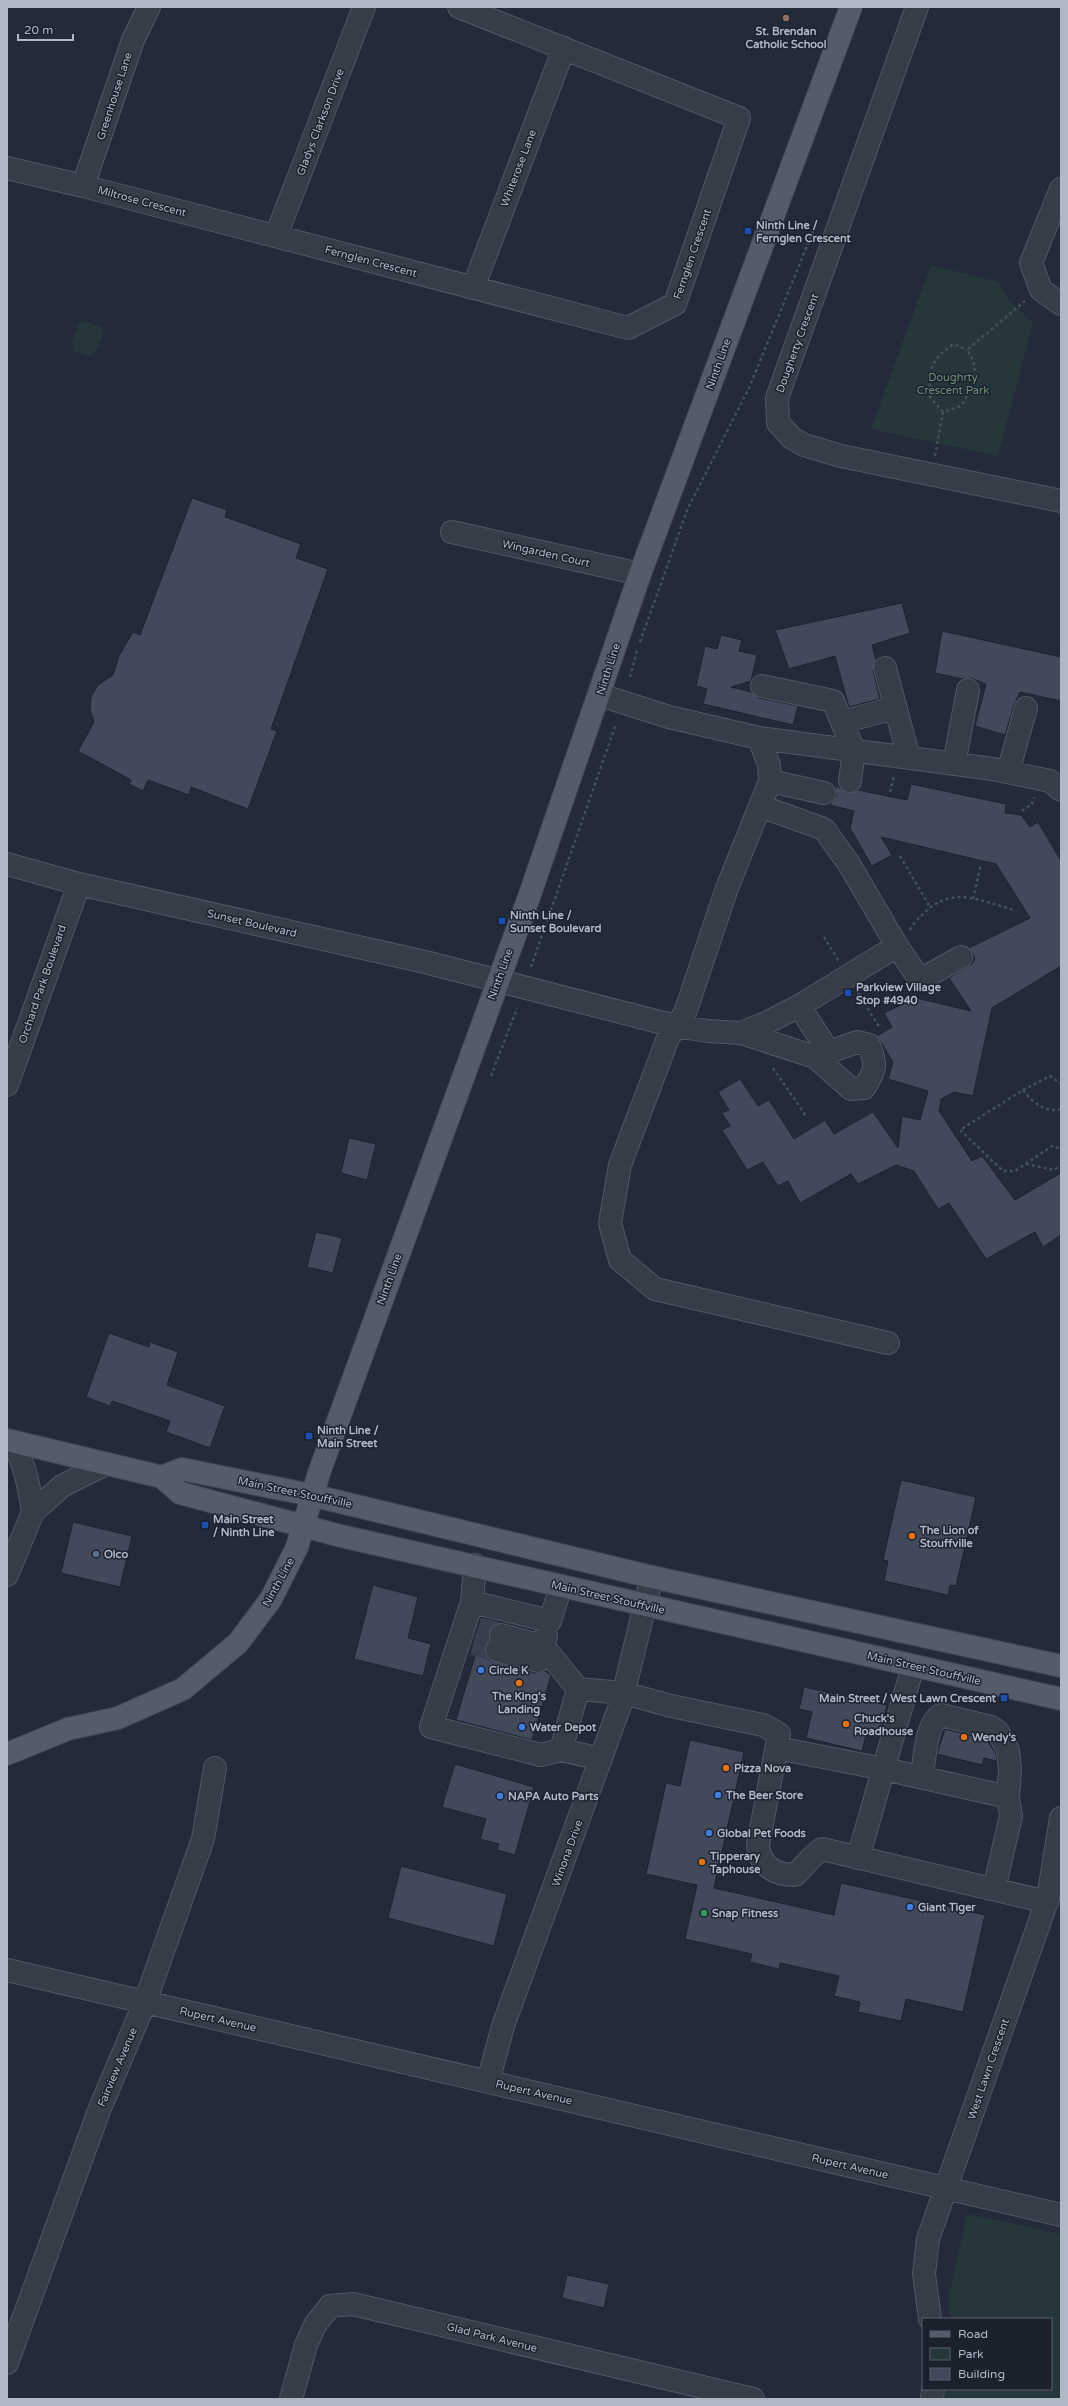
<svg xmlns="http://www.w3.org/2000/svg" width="1068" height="2406" viewBox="0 0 1068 2406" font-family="'Varela Round',sans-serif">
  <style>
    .green { fill: #26373b }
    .building { fill: #42495a; stroke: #1e2330 }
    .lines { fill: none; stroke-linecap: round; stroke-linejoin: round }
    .minor-tunnel { stroke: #383f4e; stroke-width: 22; stroke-dasharray: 22 11; stroke-linecap: butt }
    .minor-casing { stroke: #525764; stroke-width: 24 }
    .major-casing { stroke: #404552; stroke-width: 24 }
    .path { stroke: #435257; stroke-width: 2.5; stroke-dasharray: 3 3; stroke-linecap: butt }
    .minor { stroke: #373c49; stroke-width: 22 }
    .major { stroke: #555b69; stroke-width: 22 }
    .education-dot { fill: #8d6e63; stroke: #1c212e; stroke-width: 1.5 }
    .transit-dot { fill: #1a4fb4; stroke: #1c212e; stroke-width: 1.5 }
    .food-dot { fill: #e8710a; stroke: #1c212e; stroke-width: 1.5 }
    .service-dot { fill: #5c6f8a; stroke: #1c212e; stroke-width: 1.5 }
    .shop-dot { fill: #3f7fe0; stroke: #1c212e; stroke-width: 1.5 }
    .leisure-dot { fill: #2e9e5b; stroke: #1c212e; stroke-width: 1.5 }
    .labels { text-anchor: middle; stroke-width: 3; stroke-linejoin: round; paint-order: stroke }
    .poi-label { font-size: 11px; font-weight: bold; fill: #b2b7c5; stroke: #1c212e; text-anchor: start }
    .street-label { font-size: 11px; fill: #b2b7c5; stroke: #1c212e }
    .park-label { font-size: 11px; fill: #6a9579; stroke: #1c212e }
  </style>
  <rect width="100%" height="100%" fill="#232a39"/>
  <path class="green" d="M 931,265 L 999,282 L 1008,299 L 1033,323 L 998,456 L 871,429 Z
    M 83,321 L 101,326 L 104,333 L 95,353 L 89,357 L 74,351 L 72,342 L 79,323 Z
    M 967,2214 L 1061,2234 L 1061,2399 L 943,2399 L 946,2389 L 1051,2389 L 1051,2319 L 950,2319 L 950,2291 Z"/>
  <path class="building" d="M 192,498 L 227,510 L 225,517 L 301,544 L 296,558 L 328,569 L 271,729 L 277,731 L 248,809 L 191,787 L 189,795 L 148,780 L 143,791 L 129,784 L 131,780 L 78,751 L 94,722 L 90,710 L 91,697 L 98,685 L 113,675 L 119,656 L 133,632 L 140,635 Z
    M 902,603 L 910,633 L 872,645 L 876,660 L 873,671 L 880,699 L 849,707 L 835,656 L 789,669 L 775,630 Z
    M 942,631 L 1061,657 L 1061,701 L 1020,692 L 1014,705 L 1005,735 L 975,726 L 986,684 L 971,678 L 963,679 L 935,673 Z
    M 721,635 L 742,640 L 739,651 L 757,655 L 751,681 L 731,687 L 751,692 L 759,698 L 798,706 L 793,725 L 703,704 L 707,689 L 696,686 L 705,646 L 717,649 Z
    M 911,784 L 1006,804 L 1005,813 L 1021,815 L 1030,827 L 1038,822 L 1061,861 L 1061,966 L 992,1008 L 973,1096 L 954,1092 L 941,1099 L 939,1111 L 972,1161 L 982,1156 L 1015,1200 L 1061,1173 L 1061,1235 L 1043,1247 L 1035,1232 L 986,1259 L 949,1203 L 938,1209 L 914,1171 L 896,1165 L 858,1184 L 851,1174 L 800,1203 L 788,1181 L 778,1186 L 763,1162 L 747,1170 L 722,1130 L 730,1126 L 722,1113 L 729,1110 L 718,1092 L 740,1079 L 758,1106 L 769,1100 L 794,1139 L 825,1120 L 834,1134 L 873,1112 L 898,1148 L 902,1116 L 920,1120 L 928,1091 L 888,1079 L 893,1062 L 877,1036 L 892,1027 L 884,1013 L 916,998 L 971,1011 L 949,978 L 972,964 L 975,958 L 969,948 L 1030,918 L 996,864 L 881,837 L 892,855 L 872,866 L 850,828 L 854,811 L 830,805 L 836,796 L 835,785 L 848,793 L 858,790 L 907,800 Z
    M 349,1138 L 376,1144 L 367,1180 L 341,1173 Z
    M 316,1232 L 342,1238 L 333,1273 L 307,1267 Z
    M 109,1333 L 149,1347 L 150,1342 L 178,1352 L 167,1385 L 225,1406 L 210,1448 L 166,1432 L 170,1421 L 112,1401 L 110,1406 L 86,1397 Z
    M 901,1480 L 976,1497 L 956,1586 L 950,1585 L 948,1595 L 884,1581 L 888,1561 L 883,1560 Z
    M 73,1522 L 132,1536 L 120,1587 L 61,1573 Z
    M 373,1585 L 418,1597 L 408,1638 L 431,1644 L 423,1676 L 354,1659 Z
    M 481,1617 L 505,1623 L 497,1623 L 489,1631 L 490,1640 L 485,1647 L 488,1659 L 535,1673 L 545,1671 L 551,1675 L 532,1740 L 456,1720 L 477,1649 L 472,1648 Z
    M 804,1687 L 887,1705 L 879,1738 L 866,1735 L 862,1751 L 806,1738 L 812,1712 L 799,1709 Z
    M 945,1729 L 986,1739 L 996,1754 L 997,1761 L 984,1758 L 982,1765 L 937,1754 Z
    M 690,1740 L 744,1752 L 714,1888 L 834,1915 L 841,1883 L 985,1915 L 963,2012 L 906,1999 L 901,2021 L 858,2012 L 860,2002 L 834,1996 L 839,1976 L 780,1963 L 779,1969 L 750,1962 L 752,1954 L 685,1939 L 697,1885 L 646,1874 L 666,1783 L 680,1786 Z
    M 455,1764 L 534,1787 L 515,1855 L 497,1850 L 499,1844 L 480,1839 L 486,1819 L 442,1807 Z
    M 401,1866 L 507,1894 L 494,1946 L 388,1918 Z
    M 567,2275 L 609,2284 L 604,2308 L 562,2298 Z"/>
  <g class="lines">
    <path class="minor-tunnel" d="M 478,1628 L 501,1635
      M 473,1644 L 497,1650"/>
    <g class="minor-casing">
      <path id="minor" d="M 917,7 L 777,398 L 778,423 L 792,438 L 804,445 L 841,456 L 1061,501
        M 7,168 L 83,186 L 628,328 L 675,304 L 739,118 L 459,7
        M 83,186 L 133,40 L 149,7
        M 1061,189 L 1031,263 L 1041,290 L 1061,304
        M 276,236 L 364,7
        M 473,288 L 564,48
        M 452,532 L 640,574
        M 885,668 L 909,758
        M 762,686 L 833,701 L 854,751 L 850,781
        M 600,695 L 669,717 L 759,738 L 993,769 L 1050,781 L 1061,790
        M 842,722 L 895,708
        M 759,738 L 769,765 L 770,781 L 727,888 L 685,1013 L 668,1038 L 620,1165 L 610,1223 L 620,1260 L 655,1289 L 888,1343
        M 954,764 L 968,690
        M 1008,772 L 1026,708
        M 770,781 L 824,793
        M 7,864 L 79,884 L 425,962 L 675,1026 L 708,1031 L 741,1033 L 768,1022 L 799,1006 L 897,946 L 849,864 L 824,829 L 760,806
        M 897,946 L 920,980 L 961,957
        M 799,1006 L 829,1052
        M 741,1033 L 815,1057 L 851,1089 L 864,1088 C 876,1070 877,1065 869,1045 L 857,1042 L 815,1057
        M 7,1085 L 79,884
        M 13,1442 C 25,1465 29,1486 33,1512
        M 475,1565 L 472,1602 L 550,1621 L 561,1586
        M 7,1575 L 33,1512 L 62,1486 L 106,1464
        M 472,1602 L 431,1727 L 541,1755 L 561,1750
        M 501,1635 L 543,1646 L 578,1689 L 624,1693 L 671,1706 L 763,1725 L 779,1734 L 758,1845 C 760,1866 774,1875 795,1875 C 805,1866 811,1856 822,1849 L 1047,1902
        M 497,1650 L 538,1661 L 546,1636
        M 578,1689 L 561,1750 L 601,1759
        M 777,1748 L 884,1769 L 1008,1797
        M 922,1777 C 924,1762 926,1722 941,1715 L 991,1727 L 998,1732 L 1008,1750 L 1010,1770 L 1008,1797 L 1011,1816 L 994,1889
        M 858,1858 L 913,1666
        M 7,1970 L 1061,2215
        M 488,2082 L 503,2026 L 621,1703 L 652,1577
        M 930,2319 L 924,2274 L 928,2239 L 1048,1898 L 1061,1818
        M 7,2363 L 100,2108 L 145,2002 L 203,1839 L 215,1768
        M 291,2399 L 306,2345 L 315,2325 L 330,2306 L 353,2304 L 753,2399
        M 932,2399 L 933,2389"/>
    </g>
    <g class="major-casing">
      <path id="major" d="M 7,1440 L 162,1477 L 180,1493 L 341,1536 L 1061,1699
        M 162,1477 L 182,1469 L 311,1495 L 652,1577 L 1061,1666
        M 7,1754 L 68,1729 L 118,1718 L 183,1689 L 238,1643 L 271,1599 L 297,1547 L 319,1473 L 529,897 L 640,574 L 851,7"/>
    </g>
    <path class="path" d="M 943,412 L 930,397 C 929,370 930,359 954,344 L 967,350
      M 935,456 L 943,412 L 961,406 C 973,387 982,371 967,350 L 1025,301
      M 640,642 L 688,508 L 749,388 L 814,229
      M 630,677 L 637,650
      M 890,792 L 894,775
      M 1022,811 L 1032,804 L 1034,797
      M 900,856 L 930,907
      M 973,899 L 981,864
      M 910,930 C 913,923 919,918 924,913 C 952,885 981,901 1014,910
      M 824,937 L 838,960
      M 531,967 L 616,724
      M 858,993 L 880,1028
      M 773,1068 L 806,1116
      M 491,1076 L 517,1008
      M 1023,1090 L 1050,1076 L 1061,1084
      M 1061,1109 C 1046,1114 1031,1101 1023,1090 L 960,1130 L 1003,1171 L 1015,1171 L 1052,1146 L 1061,1149
      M 1026,1164 L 1054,1170 L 1061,1165"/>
    <use href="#minor" class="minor"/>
    <use href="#major" class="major"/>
  </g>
  <circle class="education-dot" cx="786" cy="18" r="4"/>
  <g class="transit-dot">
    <rect x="744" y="227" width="8" height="8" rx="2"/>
    <rect x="498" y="917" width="8" height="8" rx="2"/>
    <rect x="844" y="989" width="8" height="8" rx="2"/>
    <rect x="305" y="1432" width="8" height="8" rx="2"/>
    <rect x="201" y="1521" width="8" height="8" rx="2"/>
    <rect x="1000" y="1694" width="8" height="8" rx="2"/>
  </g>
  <g class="food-dot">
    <circle cx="912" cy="1536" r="4"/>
    <circle cx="519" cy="1683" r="4"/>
    <circle cx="846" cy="1724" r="4"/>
    <circle cx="964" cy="1737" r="4"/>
    <circle cx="726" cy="1768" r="4"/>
    <circle cx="702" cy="1862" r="4"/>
  </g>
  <circle class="service-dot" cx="96" cy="1554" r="4"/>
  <g class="shop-dot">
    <circle cx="481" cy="1670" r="4"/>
    <circle cx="522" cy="1727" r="4"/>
    <circle cx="718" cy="1795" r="4"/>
    <circle cx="500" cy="1796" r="4"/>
    <circle cx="709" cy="1833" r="4"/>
    <circle cx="910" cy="1907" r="4"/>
  </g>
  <circle class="leisure-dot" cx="704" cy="1913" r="4"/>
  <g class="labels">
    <g class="poi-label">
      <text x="786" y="35" text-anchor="middle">St. Brendan<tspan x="786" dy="13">Catholic School</tspan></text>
      <text x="756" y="229">Ninth Line /<tspan x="756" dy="13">Fernglen Crescent</tspan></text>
      <text x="510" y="919">Ninth Line /<tspan x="510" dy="13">Sunset Boulevard</tspan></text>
      <text x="856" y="991">Parkview Village<tspan x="856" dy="13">Stop #4940</tspan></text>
      <text x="317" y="1434">Ninth Line /<tspan x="317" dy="13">Main Street</tspan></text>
      <text x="213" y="1523">Main Street<tspan x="213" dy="13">/ Ninth Line</tspan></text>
      <text x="920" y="1534">The Lion of<tspan x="920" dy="13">Stouffville</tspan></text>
      <text x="104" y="1558">Olco</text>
      <text x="489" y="1674">Circle K</text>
      <text x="519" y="1700" text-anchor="middle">The King's<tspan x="519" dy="13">Landing</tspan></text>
      <text x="996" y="1702" text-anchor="end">Main Street / West Lawn Crescent</text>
      <text x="854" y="1722">Chuck's<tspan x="854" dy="13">Roadhouse</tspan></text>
      <text x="530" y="1731">Water Depot</text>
      <text x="972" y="1741">Wendy's</text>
      <text x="734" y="1772">Pizza Nova</text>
      <text x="726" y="1799">The Beer Store</text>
      <text x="508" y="1800">NAPA Auto Parts</text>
      <text x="717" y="1837">Global Pet Foods</text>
      <text x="710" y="1860">Tipperary<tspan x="710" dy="13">Taphouse</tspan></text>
      <text x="918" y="1911">Giant Tiger</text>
      <text x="712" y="1917">Snap Fitness</text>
    </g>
    <g class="street-label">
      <text transform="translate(114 96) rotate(-72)" y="4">Greenhouse Lane</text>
      <text transform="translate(320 122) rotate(-69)" y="4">Gladys Clarkson Drive</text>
      <text transform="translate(518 168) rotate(-69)" y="4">Whiterose Lane</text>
      <text transform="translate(142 201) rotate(15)" y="4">Miltrose Crescent</text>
      <text transform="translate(692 254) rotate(-71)" y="4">Fernglen Crescent</text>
      <text transform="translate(371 261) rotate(15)" y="4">Fernglen Crescent</text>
      <text transform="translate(797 343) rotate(-70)" y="4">Dougherty Crescent</text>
      <text transform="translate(718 364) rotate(-70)" y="4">Ninth Line</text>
      <text transform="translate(546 553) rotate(13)" y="4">Wingarden Court</text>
      <text transform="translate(608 669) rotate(-72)" y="4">Ninth Line</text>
      <text transform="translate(252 923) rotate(13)" y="4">Sunset Boulevard</text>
      <text transform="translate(500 974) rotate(-70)" y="4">Ninth Line</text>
      <text transform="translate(42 984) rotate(-71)" y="4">Orchard Park Boulevard</text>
      <text transform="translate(389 1279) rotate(-70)" y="4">Ninth Line</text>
      <text transform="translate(295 1492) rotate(12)" y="4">Main Street Stouffville</text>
      <text transform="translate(278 1582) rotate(-61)" y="4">Ninth Line</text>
      <text transform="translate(608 1597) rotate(13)" y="4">Main Street Stouffville</text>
      <text transform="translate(924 1668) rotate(13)" y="4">Main Street Stouffville</text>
      <text transform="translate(567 1853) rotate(-70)" y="4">Winona Drive</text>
      <text transform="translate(218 2019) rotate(13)" y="4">Rupert Avenue</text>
      <text transform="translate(117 2067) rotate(-67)" y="4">Fairview Avenue</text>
      <text transform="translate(988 2069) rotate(-71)" y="4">West Lawn Crescent</text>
      <text transform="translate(534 2092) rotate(13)" y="4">Rupert Avenue</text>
      <text transform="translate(850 2166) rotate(13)" y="4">Rupert Avenue</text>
      <text transform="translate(492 2337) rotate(14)" y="4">Glad Park Avenue</text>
    </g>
    <g class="park-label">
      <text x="953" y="381">Doughrty<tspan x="953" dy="13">Crescent Park</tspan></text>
    </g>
  </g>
  <rect width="1068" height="2406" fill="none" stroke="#b2b7c5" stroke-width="16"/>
  <rect x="922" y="2318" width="130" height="72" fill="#1c212e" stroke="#585d6a"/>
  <rect x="930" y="2331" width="20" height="6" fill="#555b69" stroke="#585d6a"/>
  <text x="958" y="2338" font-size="12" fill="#b2b7c5">Road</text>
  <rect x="930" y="2348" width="20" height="12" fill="#26373b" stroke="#585d6a"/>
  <text x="958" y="2358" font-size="12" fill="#b2b7c5">Park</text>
  <rect x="930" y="2368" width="20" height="12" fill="#42495a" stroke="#585d6a"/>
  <text x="958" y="2378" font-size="12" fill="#b2b7c5">Building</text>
  <path d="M18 34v6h55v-6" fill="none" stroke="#b2b7c5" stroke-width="2"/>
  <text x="24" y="34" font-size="12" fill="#b2b7c5" stroke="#1c212e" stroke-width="3" paint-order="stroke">20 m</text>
</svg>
